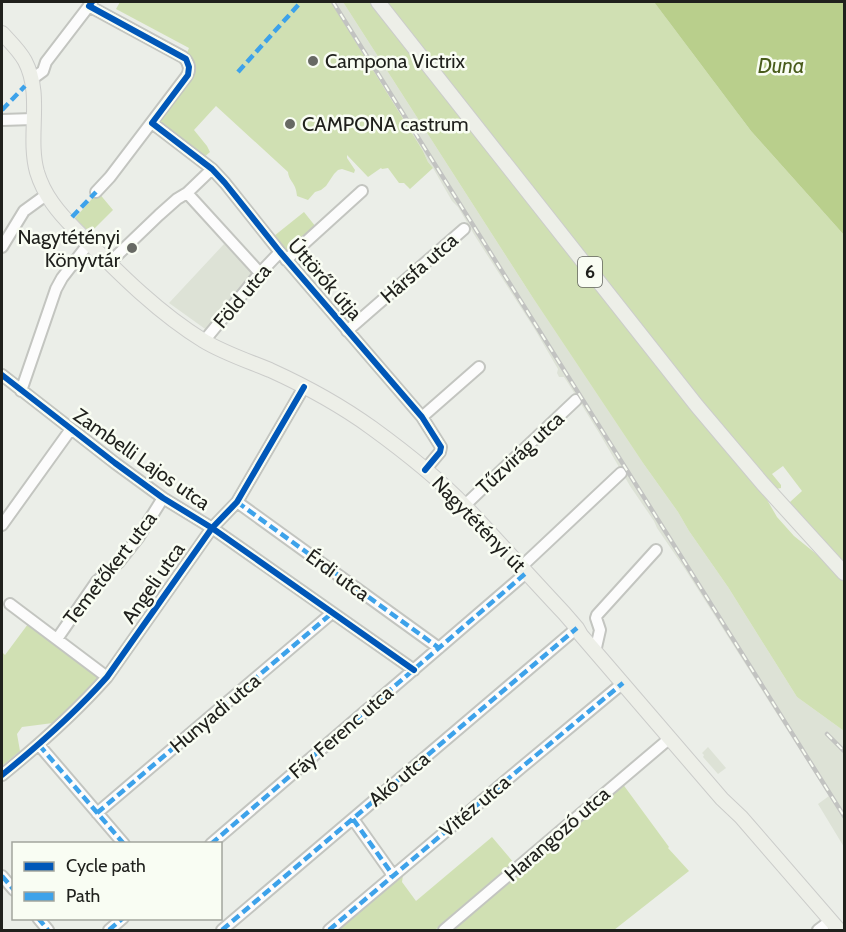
<svg xmlns="http://www.w3.org/2000/svg" width="846" height="932" viewBox="0 0 846 932" font-family="Cabin,sans-serif">
  <style>
    .built { fill: #dde2d6 }
    .green { fill: #d0e0b3 }
    .water { fill: #b9cf8c }
    .lines { fill: none; stroke-linecap: round; stroke-linejoin: round }
    .minor-casing { stroke: #c3c5c0; stroke-width: 14 }
    .major-casing { stroke: #cbccca; stroke-width: 16 }
    .minor { stroke: #fcfcfc; stroke-width: 10 }
    .major { stroke: #edefe8; stroke-width: 14 }
    .rail-casing { stroke: #c2c3c1; stroke-width: 4.5 }
    .rail { stroke: #f9fdf3; stroke-width: 2; stroke-dasharray: 7; stroke-linecap: butt }
    .quiet { stroke: #3da2ea; stroke-width: 4.5; stroke-dasharray: 9 4.5; stroke-linecap: butt }
    .cycleway-casing { stroke: #f9fdf3; stroke-width: 10 }
    .cycleway { stroke: #0057b8; stroke-width: 6 }
    .poi-dot { fill: #676964; stroke: #f9fdf3; stroke-width: 2 }
    .labels { text-anchor: middle; stroke-width: 5; stroke-linejoin: round; paint-order: stroke }
    .shield { fill: #f9fdf3; stroke: #61635d; stroke-width: 1.5 }
    .shield-label { font-size: 18px; font-weight: bold; fill: #20211d }
    .poi-label { font-size: 20px; fill: #20211d; stroke: #f9fdf3; text-anchor: start }
    .street-label { font-size: 20px; fill: #20211d; stroke: #f9fdf3 }
    .water-label { font-size: 21px; font-style: italic; fill: #495c1b; stroke: #f9fdf3 }
  </style>
  <rect width="100%" height="100%" fill="#ebeee8"/>
  <path class="built" d="M 331,2 L 343,2 L 533,298 L 643,463 L 678,512 L 689,531 L 728,587 L 797,697 L 844,731 L 844,847 L 818,804 L 829,796 L 685,569 L 657,528 L 654,521 L 630,486 L 601,436 L 568,383 L 564,377 L 559,377 L 557,373 L 558,369 L 534,328 L 475,236 L 458,207 L 452,201 L 433,168 L 428,162 L 423,151 Z
    M 224,244 L 254,275 L 208,331 L 169,303 Z
    M 708,747 L 726,768 L 718,774 L 703,757 L 704,755 L 702,753 Z"/>
  <path class="green" d="M 120,2 L 331,2 L 423,151 L 428,162 L 433,168 L 410,189 L 404,183 L 399,183 L 388,168 L 382,169 L 381,168 L 368,177 L 347,155 L 347,158 L 355,170 L 354,173 L 342,169 L 338,170 L 334,174 L 326,186 L 321,190 L 315,192 L 308,200 L 297,196 C 296,182 289,182 288,172 L 216,106 L 194,130 L 207,146 L 210,152 L 202,159 L 156,123 L 187,80 L 186,55 L 189,48 L 116,9 Z
    M 343,2 L 372,2 L 711,432 L 766,498 L 777,517 L 794,536 L 825,561 L 844,582 L 844,731 L 797,697 L 728,587 L 689,531 L 678,512 L 643,463 L 533,298 Z
    M 385,2 L 654,2 L 751,131 L 844,235 L 844,569 L 788,505 L 790,502 L 802,491 L 783,466 L 772,474 L 781,485 L 781,488 L 776,489 L 720,426 Z
    M 98,192 L 113,210 L 90,233 L 75,218 Z
    M 304,212 L 316,227 L 286,251 L 274,236 Z
    M 28,624 L 99,677 L 53,723 L 22,727 L 17,734 L 20,751 L 2,766 L 2,652 L 5,655 Z
    M 622,783 L 669,847 L 668,848 L 689,871 L 614,930 L 449,930 Z
    M 492,837 L 514,863 L 435,930 L 337,930 L 403,875 L 402,882 L 416,901 Z"/>
  <path class="water" d="M 654,2 L 844,2 L 844,235 L 751,131 Z"/>
  <g class="lines">
    <g class="minor-casing">
      <path id="minor" d="M 89,6 L 183,57 C 190,63 191,70 186,77 L 110,177 L 96,192
        M 32,79 L 43,71 L 46,62 L 92,2
        M 2,120 L 33,119
        M 152,123 L 212,169 L 225,183 L 280,252 L 422,417 L 441,447 L 440,452 L 425,470
        M 187,193 L 260,273
        M 2,247 L 24,211 L 46,195
        M 286,260 L 362,191
        M 109,263 L 159,215 L 177,199 L 187,193 L 212,169
        M 347,331 L 464,229
        M 204,341 L 260,273 L 280,252
        M 2,375 L 115,463 L 163,498 L 212,528 L 414,670
        M 21,391 L 56,289 L 62,278 L 89,243
        M 422,417 L 479,367
        M 237,502 L 439,648
        M 464,506 L 576,400
        M 2,525 L 71,429
        M 521,567 L 621,473
        M 10,604 L 107,677
        M 57,639 L 97,581 L 119,562 L 138,538 L 163,498
        M 595,652 L 600,630 L 596,618 L 597,615 L 656,550
        M 39,745 L 124,844
        M 2,775 C 39,745 75,713 107,677 L 212,528 L 237,502 L 304,387
        M 97,813 L 332,613
        M 353,819 L 390,871 L 392,877
        M 211,844 L 526,573
        M 2,876 L 14,890
        M 38,918 L 48,930
        M 109,930 L 123,918
        M 222,930 L 577,628
        M 329,930 L 522,767 L 623,683
        M 444,930 L 670,738
        M 818,930 L 830,921"/>
    </g>
    <g class="major-casing">
      <path id="major" d="M 378,2 L 697,406 L 763,484 L 844,573
        M 2,33 C 10,42 19,50 25,61 C 43,95 27,136 37,172 C 44,195 58,212 74,228 C 114,268 155,311 204,341 C 224,353 248,361 270,370 C 303,385 343,407 372,428 C 405,452 438,478 466,507 C 499,542 531,578 564,613 L 577,628 L 581,635 L 722,799 L 741,817 L 839,930"/>
    </g>
    <use href="#minor" class="minor"/>
    <use href="#major" class="major"/>
    <g class="rail-casing">
      <path id="rail" d="M 333,2 L 844,816
        M 827,734 L 844,751"/>
    </g>
    <use href="#rail" class="rail"/>
    <path class="quiet" d="M 238,72 L 301,2
      M 2,110 L 25,86
      M 72,217 L 96,192
      M 237,502 L 439,648
      M 39,745 L 124,844
      M 97,813 L 332,613
      M 353,819 L 390,871 L 392,877
      M 211,844 L 526,573
      M 2,876 L 14,890
      M 38,918 L 48,930
      M 109,930 L 123,918
      M 222,930 L 577,628
      M 329,930 L 522,767 L 623,683"/>
    <g class="cycleway-casing">
      <path id="cycleway" d="M 92,2 L 89,6 L 186,59 L 189,67 L 188,75 L 152,123 L 212,169 L 225,183 L 280,252 L 422,417 L 441,447 L 440,452 L 425,470
        M 2,375 L 115,463 L 163,498 L 212,528 L 414,670
        M 2,775 C 39,745 75,713 107,677 L 212,528 L 237,502 L 304,387"/>
    </g>
    <use href="#cycleway" class="cycleway"/>
  </g>
  <g class="poi-dot">
    <circle cx="313" cy="61" r="6"/>
    <circle cx="290" cy="124" r="6"/>
    <circle cx="132" cy="248" r="6"/>
  </g>
  <g class="labels">
    <rect class="shield" x="578" y="257" width="24" height="30" rx="4.5"/>
    <g class="shield-label">
      <text x="590" y="278">6</text>
    </g>
    <g class="poi-label">
      <text x="325" y="68">Campona Victrix</text>
      <text x="302" y="131">CAMPONA castrum</text>
      <text x="120" y="244" text-anchor="end">Nagytétényi<tspan x="120" dy="23">Könyvtár</tspan></text>
    </g>
    <g class="street-label">
      <text transform="translate(419 268) rotate(-41)" y="7">Hársfa utca</text>
      <text transform="translate(325 279) rotate(49)" y="7">Úttörők útja</text>
      <text transform="translate(242 296) rotate(-50)" y="7">Föld utca</text>
      <text transform="translate(520 453) rotate(-43)" y="7">Tűzvirág utca</text>
      <text transform="translate(142 459) rotate(35)" y="7">Zambelli Lajos utca</text>
      <text transform="translate(479 524) rotate(46)" y="7">Nagytétényi út</text>
      <text transform="translate(110 568) rotate(-52)" y="7">Temetőkert utca</text>
      <text transform="translate(338 575) rotate(36)" y="7">Érdi utca</text>
      <text transform="translate(153 583) rotate(-55)" y="7">Angeli utca</text>
      <text transform="translate(215 713) rotate(-40)" y="7">Hunyadi utca</text>
      <text transform="translate(341 732) rotate(-41)" y="7">Fáy Ferenc utca</text>
      <text transform="translate(399 779) rotate(-40)" y="7">Akó utca</text>
      <text transform="translate(475 806) rotate(-40)" y="7">Vitéz utca</text>
      <text transform="translate(557 834) rotate(-41)" y="7">Harangozó utca</text>
    </g>
    <g class="water-label">
      <text x="781" y="73">Duna</text>
    </g>
  </g>
  <rect width="846" height="932" fill="none" stroke="#20211d" stroke-width="6"/>
  <rect x="12" y="842" width="210" height="78" fill="#f9fdf3" stroke="#a2a59d" stroke-width="1.5"/>
  <rect x="24" y="862" width="30" height="9" fill="#0057b8" stroke="#a2a59d" stroke-width="1.5"/>
  <text x="66" y="872" font-size="18" fill="#20211d">Cycle path</text>
  <rect x="24" y="892" width="30" height="9" fill="#3da2ea" stroke="#a2a59d" stroke-width="1.5"/>
  <text x="66" y="902" font-size="18" fill="#20211d">Path</text>
</svg>
